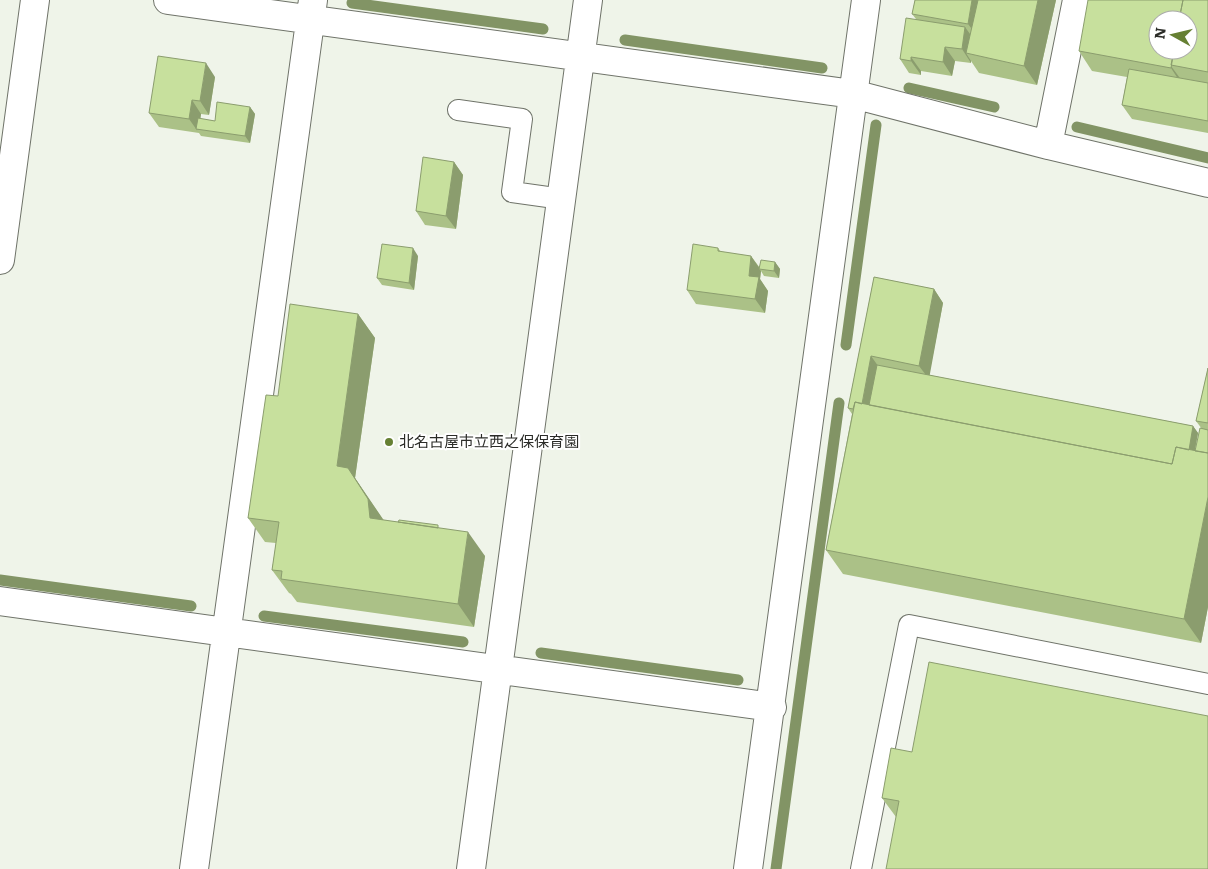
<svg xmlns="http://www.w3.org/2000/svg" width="1208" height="869" viewBox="0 0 1208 869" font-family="Literata,'Noto Sans JP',serif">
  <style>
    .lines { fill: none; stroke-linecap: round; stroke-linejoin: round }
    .stream { stroke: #829465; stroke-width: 11 }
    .service-casing { stroke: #6f7369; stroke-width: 22 }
    .minor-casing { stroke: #6f7369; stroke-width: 30 }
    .service { stroke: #fff; stroke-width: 20 }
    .minor { stroke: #fff; stroke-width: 28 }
    .wall { fill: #abc187 }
    .shaded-wall { fill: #8b9d6e }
    .building { fill: #c7e09d; stroke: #8b9d6e }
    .poi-dot { fill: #668033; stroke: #fff; stroke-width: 2 }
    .labels { text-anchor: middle; stroke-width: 4; stroke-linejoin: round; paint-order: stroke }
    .poi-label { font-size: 15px; fill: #2b2c28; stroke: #fff; text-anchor: start }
  </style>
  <rect width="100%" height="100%" fill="#eff4e9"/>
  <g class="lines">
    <path class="stream" d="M 352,3 L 543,29
      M 625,40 L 822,68
      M 909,88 L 994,107
      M 1077,127 L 1208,158
      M 846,345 L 876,125
      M 0,580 L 191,606
      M 264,616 L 463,642
      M 541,653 L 738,680
      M 776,869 L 839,403"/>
    <g class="service-casing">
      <path id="service" d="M 458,110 L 522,119 L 512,192 L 562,199
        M 861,869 L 909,625 L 1208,684"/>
    </g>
    <g class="minor-casing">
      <path id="minor" d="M 168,0 L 853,94 L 1048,145 L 1208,183
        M 1048,145 L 1077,0
        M 0,260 L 35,0
        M 0,601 L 772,707
        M 194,869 L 313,0
        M 471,869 L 588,0
        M 748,869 L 866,0"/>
    </g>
    <use href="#service" class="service"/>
    <use href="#minor" class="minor"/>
  </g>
  <path class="wall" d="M 915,0 L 1056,0 L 1037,85 L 979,73 L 971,61 L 971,63 L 955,61 L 952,76 L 921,71 L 921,75 L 909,73 L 900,59 L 916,19 L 912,14 Z
    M 1208,0 L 1208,133 L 1132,119 L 1122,105 L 1127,77 L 1092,71 L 1079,51 Z
    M 215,77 L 209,115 L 201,114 L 200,119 L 215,121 L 250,107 L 255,114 L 250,143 L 201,136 L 199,133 L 159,127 L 149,113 Z
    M 454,162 L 463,175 L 456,229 L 425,225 L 416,211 Z
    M 718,248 L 721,252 L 751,256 L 760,268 L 775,262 L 780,269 L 779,278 L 764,276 L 761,271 L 760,279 L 768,291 L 765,313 L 696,304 L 687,290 Z
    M 418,256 L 414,290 L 382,285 L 377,278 Z
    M 874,277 L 934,289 L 943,303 L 929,375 L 1193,426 L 1198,433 L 1195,451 L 1202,429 L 1196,421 L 1208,368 L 1208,607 L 1201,643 L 843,574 L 826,550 L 852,414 L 848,408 Z
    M 358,314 L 375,338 L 355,478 L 383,520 L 440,528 L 485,556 L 474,627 L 297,602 L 291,594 L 289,593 L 272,570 L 276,543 L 265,542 L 248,518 L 278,396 Z
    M 1208,716 L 896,817 L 882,798 L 912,752 Z"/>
  <path class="shaded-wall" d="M 972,0 L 984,0 L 978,37 L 968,24 Z
    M 1038,0 L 1056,0 L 1037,85 L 1024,66 Z
    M 965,27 L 975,41 L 966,53 L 971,61 L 971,63 L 962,49 Z
    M 945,47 L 955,61 L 952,76 L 943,62 Z
    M 911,57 L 921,71 L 921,75 L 911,61 Z
    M 206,63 L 215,77 L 209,115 L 200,101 Z
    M 1171,66 L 1185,85 L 1184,88 L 1171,68 Z
    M 192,100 L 201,114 L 199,130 L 196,129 L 199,133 L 189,119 Z
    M 250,107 L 255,114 L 250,143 L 245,136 Z
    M 454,162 L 463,175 L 456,229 L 446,216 Z
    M 413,248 L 418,256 L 414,290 L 409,283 Z
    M 751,256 L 760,269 L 759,269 L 761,271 L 760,279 L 768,291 L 765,313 L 755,299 L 749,276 Z
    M 775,262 L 780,269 L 779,278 L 774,271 Z
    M 934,289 L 943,303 L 929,379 L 919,366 Z
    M 358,314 L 375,338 L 355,478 L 385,522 L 370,518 L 337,466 Z
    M 871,356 L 881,370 L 872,418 L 861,411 Z
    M 1193,426 L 1198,433 L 1188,486 L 1183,479 Z
    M 1208,497 L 1208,607 L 1201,643 L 1184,619 Z
    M 468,532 L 485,556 L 474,627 L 458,604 Z"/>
  <path class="building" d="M 915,0 L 972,0 L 968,24 L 912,14 Z
    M 978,0 L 1038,0 L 1024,66 L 966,53 Z
    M 1088,0 L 1183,0 L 1179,20 L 1158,20 L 1158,50 L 1174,50 L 1171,68 L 1079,51 Z
    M 1183,0 L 1208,0 L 1208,72 L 1171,65 L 1174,50 L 1188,50 L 1188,20 L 1179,20 Z
    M 906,18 L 965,27 L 962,49 L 945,47 L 943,62 L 911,57 L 911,61 L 900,59 Z
    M 158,56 L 206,63 L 200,101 L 192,100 L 189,119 L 149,113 Z
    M 1129,69 L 1208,83 L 1208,121 L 1122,105 Z
    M 217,102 L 250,107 L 245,136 L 196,129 L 198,118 L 215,121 Z
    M 423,157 L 454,162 L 446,216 L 416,211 Z
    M 382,244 L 413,248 L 409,283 L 377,278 Z
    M 693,244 L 718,248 L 718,251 L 751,256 L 749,276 L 759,277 L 755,299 L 687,290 Z
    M 761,260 L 775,262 L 774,271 L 759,269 Z
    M 874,277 L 934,289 L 919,366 L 871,356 L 862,404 L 855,402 L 853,409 L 848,408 Z
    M 290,304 L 358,314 L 337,466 L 348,468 L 368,499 L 370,518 L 468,532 L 458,604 L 281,579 L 282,571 L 272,570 L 279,522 L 248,518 L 266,395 L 278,396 Z
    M 877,365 L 1193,426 L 1189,450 L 1176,447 L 1172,464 L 869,405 Z
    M 1208,368 L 1208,423 L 1196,421 Z
    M 855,402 L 1172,464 L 1176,447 L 1208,453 L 1208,497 L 1184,619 L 826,550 Z
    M 1200,428 L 1208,430 L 1208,453 L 1195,451 Z
    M 399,520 L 438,525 L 438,528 L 398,522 Z
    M 929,662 L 1208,716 L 1208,869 L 886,869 L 899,801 L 882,798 L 891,748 L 912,752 Z"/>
  <circle class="poi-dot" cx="389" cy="442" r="5"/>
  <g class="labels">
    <g class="poi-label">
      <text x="399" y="447">北名古屋市立西之保保育園</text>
    </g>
  </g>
  <g transform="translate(1173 35) rotate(278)"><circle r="24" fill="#ffffff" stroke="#aaaba9"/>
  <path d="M0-4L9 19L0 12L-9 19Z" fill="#668033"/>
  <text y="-8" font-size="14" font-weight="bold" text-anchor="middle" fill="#2b2c28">N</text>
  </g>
</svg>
